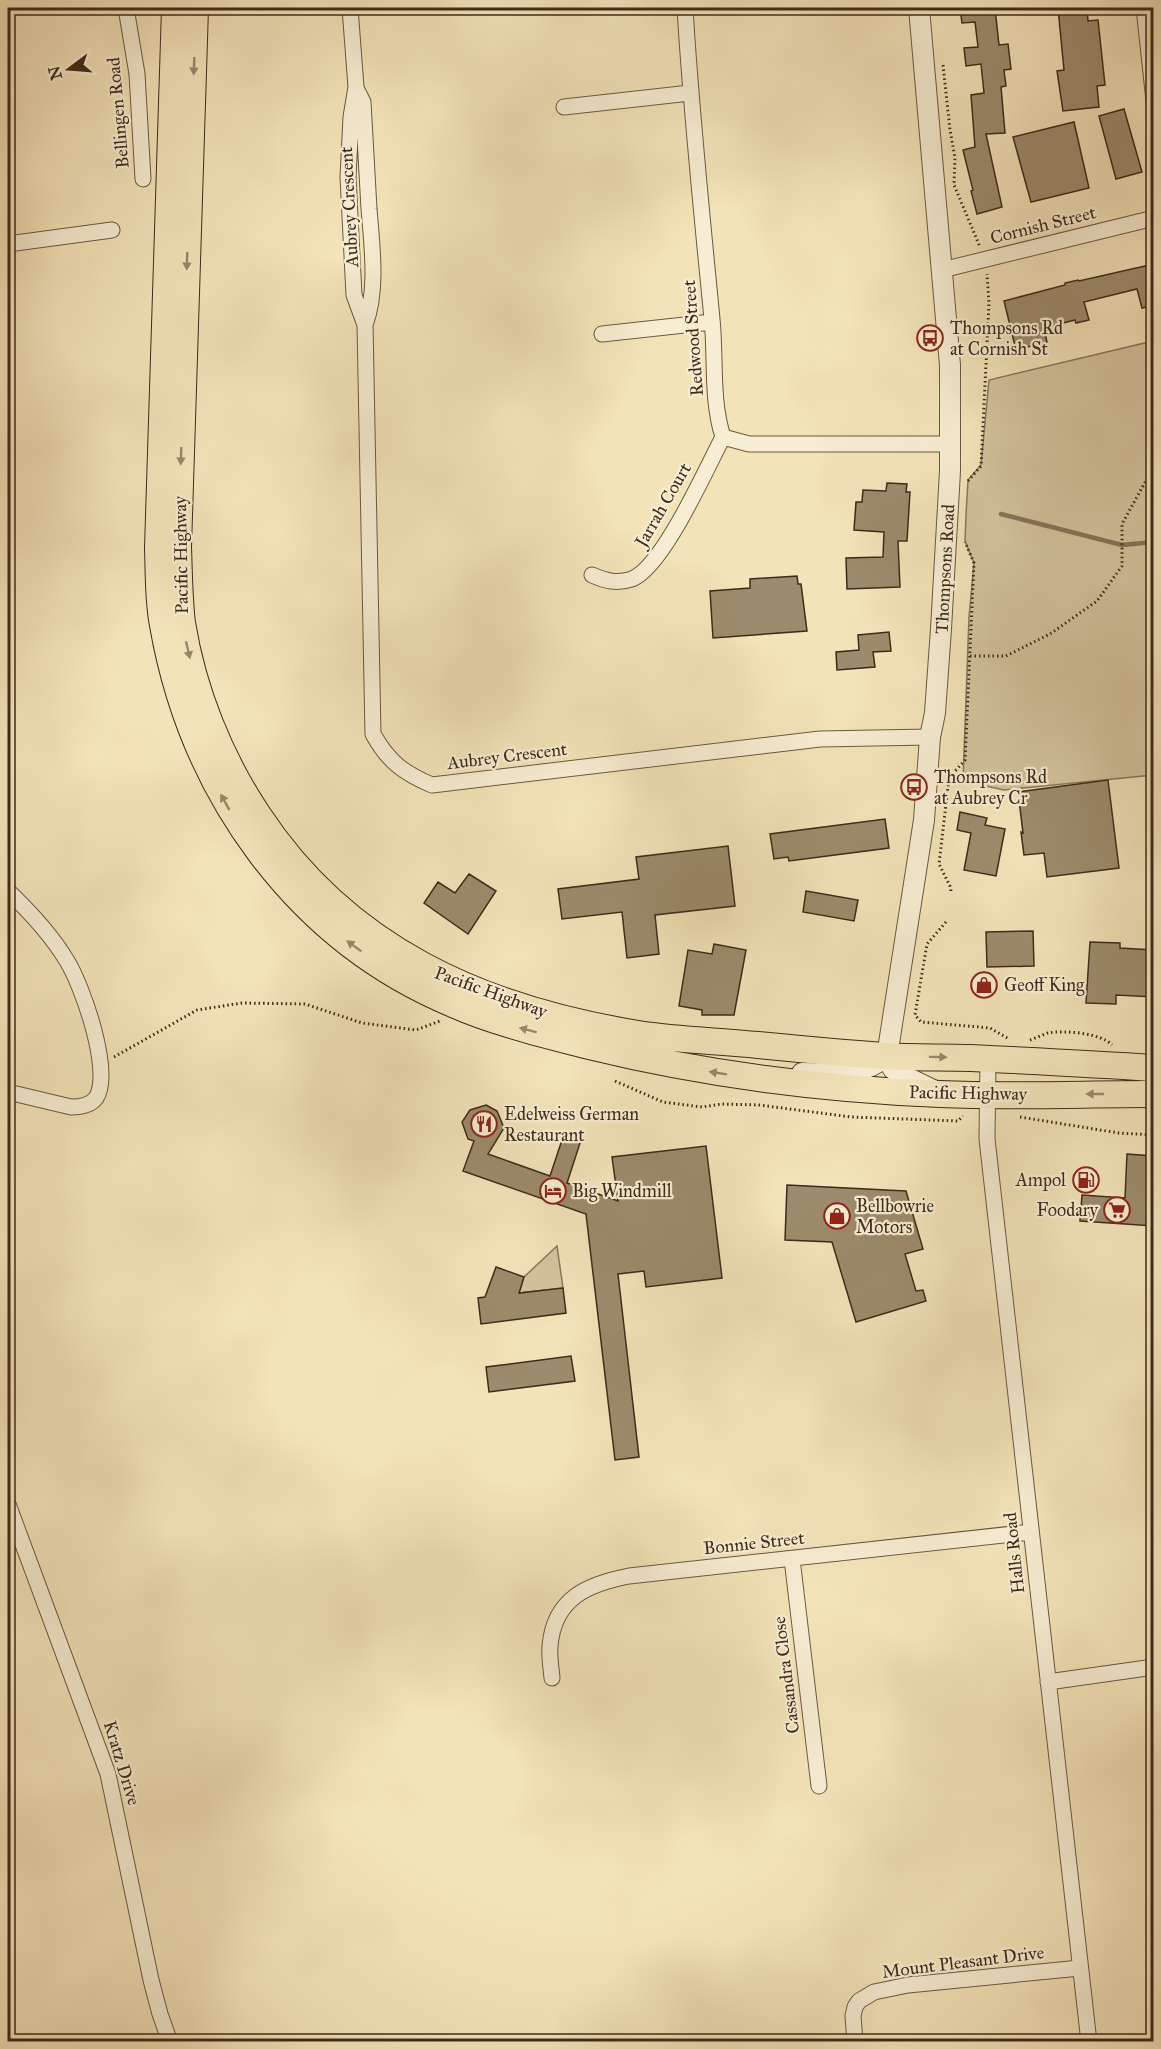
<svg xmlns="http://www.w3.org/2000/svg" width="1161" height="2049" viewBox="0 0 1161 2049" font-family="'IM FELL Great Primer',serif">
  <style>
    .green { fill: #d4c49e; stroke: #89785c; stroke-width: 1.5 }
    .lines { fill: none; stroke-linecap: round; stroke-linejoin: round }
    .stream { stroke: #857459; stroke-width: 4.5 }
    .building { fill: #9c8b6c; stroke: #3e2b19; stroke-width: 1.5 }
    .minor-casing { stroke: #6b5941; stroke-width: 17 }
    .tertiary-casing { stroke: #6b5941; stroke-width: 22 }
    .trunk-casing { stroke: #3e2b19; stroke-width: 28 }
    .path { stroke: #3e2b19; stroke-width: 3; stroke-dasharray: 1.5 3; stroke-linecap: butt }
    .minor { stroke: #f7edd2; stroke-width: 15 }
    .tertiary { stroke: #f7edd2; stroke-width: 20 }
    .trunk { stroke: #f3e3b9; stroke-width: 26 }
    .oneway { fill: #988769 }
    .labels { text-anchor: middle; stroke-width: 4.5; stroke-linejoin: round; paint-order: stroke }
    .street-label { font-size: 18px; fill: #3e2b19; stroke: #f7edd2 }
    .poi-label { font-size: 18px; fill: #3e2b19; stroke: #f7edd2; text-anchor: start }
  </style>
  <rect width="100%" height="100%" fill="#f3e3b9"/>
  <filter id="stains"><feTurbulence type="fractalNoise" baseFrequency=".00333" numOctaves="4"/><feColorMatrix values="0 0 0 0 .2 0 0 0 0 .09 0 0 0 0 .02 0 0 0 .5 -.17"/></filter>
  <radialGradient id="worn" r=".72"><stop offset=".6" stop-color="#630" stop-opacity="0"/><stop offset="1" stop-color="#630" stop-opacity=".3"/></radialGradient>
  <path class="green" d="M 1153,341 L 1153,775 L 1004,790 L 963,781 L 969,617 L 974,563 L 965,541 L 966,515 L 968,480 L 981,465 L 989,380 Z
    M 557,1246 L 563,1288 L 510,1294 L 513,1287 L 520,1290 L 524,1277 Z"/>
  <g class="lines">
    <path class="stream" d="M 1001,514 L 1122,545 L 1154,542"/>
  </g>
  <path class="building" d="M 960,8 L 995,8 L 999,45 L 1008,44 L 1011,69 L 1004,70 L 1006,86 L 1001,87 L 1005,133 L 986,134 L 1002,207 L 977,214 L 971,191 L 973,190 L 963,150 L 975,147 L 971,95 L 984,93 L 981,64 L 966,66 L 964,48 L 978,47 L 975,22 L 962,23 Z
    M 1058,8 L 1087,8 L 1088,21 L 1098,20 L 1105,85 L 1097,86 L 1099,107 L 1063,111 L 1057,71 L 1064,70 Z
    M 1124,109 L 1142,172 L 1116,179 L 1099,116 Z
    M 1074,122 L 1089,188 L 1031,202 L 1013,137 Z
    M 1154,264 L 1154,305 L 1142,308 L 1137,289 L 1084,302 L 1089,320 L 1076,323 L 1075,320 L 1044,328 L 1047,342 L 1016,350 L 1004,301 L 1065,285 L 1065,283 L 1078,280 L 1079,281 Z
    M 887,483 L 907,484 L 906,492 L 910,492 L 907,541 L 898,541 L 900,587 L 847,589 L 846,558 L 883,557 L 884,532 L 854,530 L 856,502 L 862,502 L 863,490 L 886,491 Z
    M 797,576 L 798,584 L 801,584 L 807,631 L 713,638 L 710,591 L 750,588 L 750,579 Z
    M 889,632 L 891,651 L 873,652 L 875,667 L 837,670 L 836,652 L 859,650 L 858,635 Z
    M 1108,780 L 1119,868 L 1047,877 L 1044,853 L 1024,855 L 1021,832 L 1023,833 L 1018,792 Z
    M 960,812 L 987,818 L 985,825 L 1005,829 L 996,876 L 964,870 L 971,833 L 957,830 Z
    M 885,819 L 889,848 L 789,861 L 788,857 L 774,859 L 770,834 Z
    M 728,846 L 735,906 L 655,915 L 659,954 L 627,958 L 622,912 L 562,919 L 558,889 L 639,879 L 636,857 Z
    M 469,874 L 496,891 L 468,934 L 424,903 L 438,882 L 455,893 Z
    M 806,891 L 858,900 L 854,921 L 803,912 Z
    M 1033,931 L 1034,966 L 987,967 L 986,932 Z
    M 1090,942 L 1120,943 L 1120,948 L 1154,950 L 1154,997 L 1116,995 L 1116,1004 L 1086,1003 Z
    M 714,944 L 746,950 L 734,1015 L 702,1015 L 702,1010 L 679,1006 L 688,950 L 712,954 Z
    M 486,1105 L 497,1111 L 504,1128 L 488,1154 L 550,1176 L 565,1131 L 582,1137 L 567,1183 L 618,1201 L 612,1157 L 706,1146 L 722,1278 L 646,1287 L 644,1271 L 618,1274 L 639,1457 L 615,1460 L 586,1214 L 463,1171 L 474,1141 L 468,1139 L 462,1122 L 470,1110 Z
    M 1127,1154 L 1154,1156 L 1154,1226 L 1080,1221 L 1082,1195 L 1125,1198 Z
    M 787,1185 L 906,1191 L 923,1249 L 905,1254 L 916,1291 L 923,1290 L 926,1301 L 856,1322 L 832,1242 L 785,1240 Z
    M 496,1267 L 524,1277 L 519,1293 L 563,1288 L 566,1313 L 481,1324 L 478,1298 L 485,1297 Z
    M 571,1356 L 575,1381 L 489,1392 L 486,1367 Z"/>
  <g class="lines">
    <g class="minor-casing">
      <path id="minor" d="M 126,8 L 137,74 L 143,179
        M 350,8 L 356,87 L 351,117 L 348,177 L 354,295 L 365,325 L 373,734 C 388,761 403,773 432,785 L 820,739 L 930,737
        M 685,8 C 691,111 702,215 712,319 C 716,358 711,400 723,437
        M 1144,8 L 1154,101
        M 357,90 L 363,102 C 365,138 367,173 369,209 C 372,247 378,290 365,325
        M 564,107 L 690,93
        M 8,244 L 112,230
        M 942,270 L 1154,218
        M 602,334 L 712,322
        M 723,437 L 749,444 L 951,444
        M 592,575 C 606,581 617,584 632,579 C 663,567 706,469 723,437
        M 8,891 C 30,912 51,934 67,961 C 82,985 113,1072 96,1098 C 90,1106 80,1107 71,1107 L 8,1092
        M 988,1059 L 987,1139 L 1089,2042
        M 8,1504 L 108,1774 L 151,1980 L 160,2014 L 170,2042
        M 792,1559 L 819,1786
        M 552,1678 C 551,1667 549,1656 550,1646 C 554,1598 588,1584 629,1576 L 1031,1532
        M 1048,1682 L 1154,1667
        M 855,2042 L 853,2016 L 855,2007 L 859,2001 L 874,1992 L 908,1985 L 1080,1968"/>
    </g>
    <g class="tertiary-casing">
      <path id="tertiary" d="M 919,8 L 950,365 L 950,471 L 941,629 L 935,713 L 930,737 L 924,820 L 887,1056 L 893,1069 L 898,1073 L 933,1090
        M 802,1073 C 835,1073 860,1078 887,1056"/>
    </g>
    <g class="trunk-casing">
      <path id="trunk" d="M 175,8 L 158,548 C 159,574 158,600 163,625 C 192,791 295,938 453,1004 C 496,1023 543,1034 589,1046 C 707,1075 819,1089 940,1094 C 1011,1097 1083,1094 1154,1094
        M 195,8 L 178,547 C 179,572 179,598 182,623 C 193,691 220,758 258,815 C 347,950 483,1009 638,1034 C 678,1040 718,1041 758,1045 C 799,1049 841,1053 883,1056 C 912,1058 942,1057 971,1058 C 1032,1061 1093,1064 1154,1068"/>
    </g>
    <path class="path" d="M 943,65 L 950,130 L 955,158 L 954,185 L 980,247
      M 968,481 L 981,466 L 989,303 L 987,274
      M 970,656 L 1006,656 L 1050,634 L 1097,601 L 1122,566 L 1122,524 L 1154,466
      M 951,891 L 950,886 L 939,864 L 949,778 L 965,760 L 974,563 L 965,542
      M 946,922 L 927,944 L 915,1015 L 921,1022 L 990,1028 L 1009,1039
      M 1030,1040 C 1036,1038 1042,1035 1048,1033 C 1064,1030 1101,1033 1112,1045
      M 114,1057 L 197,1010 L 242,1003 L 305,1004 L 362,1023 L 416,1030 L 440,1021
      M 615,1081 L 663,1102 L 702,1107 L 722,1104 L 759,1105 L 851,1117 L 958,1121 L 963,1116
      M 1020,1117 L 1119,1133 L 1154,1135"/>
    <use href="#minor" class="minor"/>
    <use href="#tertiary" class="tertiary"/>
    <use href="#trunk" class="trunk"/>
  </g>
  <defs><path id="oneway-solid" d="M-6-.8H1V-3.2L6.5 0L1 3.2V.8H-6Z" transform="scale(1.5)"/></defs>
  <g class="oneway">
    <use href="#oneway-solid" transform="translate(194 66) rotate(92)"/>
    <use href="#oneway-solid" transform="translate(187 261) rotate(92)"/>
    <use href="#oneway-solid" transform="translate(181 456) rotate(92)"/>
    <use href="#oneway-solid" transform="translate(188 650) rotate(77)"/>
    <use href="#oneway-solid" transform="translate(225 802) rotate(-119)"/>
    <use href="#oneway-solid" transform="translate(354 946) rotate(-144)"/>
    <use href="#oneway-solid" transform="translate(528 1030) rotate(-165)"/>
    <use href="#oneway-solid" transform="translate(938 1057) rotate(1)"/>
    <use href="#oneway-solid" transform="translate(718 1073) rotate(-171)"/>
    <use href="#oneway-solid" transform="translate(1095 1094) rotate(180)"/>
  </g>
  <defs>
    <g id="bus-ring" transform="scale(1.35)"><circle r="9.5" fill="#f7edd2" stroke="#8f2418" stroke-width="1.5"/><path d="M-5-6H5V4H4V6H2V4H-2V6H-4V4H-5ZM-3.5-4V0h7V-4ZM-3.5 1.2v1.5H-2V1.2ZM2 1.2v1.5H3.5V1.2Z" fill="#8f2418"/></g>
    <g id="shop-ring" transform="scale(1.35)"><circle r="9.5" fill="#f7edd2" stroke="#8f2418" stroke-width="1.5"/><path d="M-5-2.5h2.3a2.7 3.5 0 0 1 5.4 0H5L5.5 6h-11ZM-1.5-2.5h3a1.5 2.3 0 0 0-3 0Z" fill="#8f2418"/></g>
    <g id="restaurant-ring" transform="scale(1.35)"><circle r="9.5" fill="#f7edd2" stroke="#8f2418" stroke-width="1.5"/><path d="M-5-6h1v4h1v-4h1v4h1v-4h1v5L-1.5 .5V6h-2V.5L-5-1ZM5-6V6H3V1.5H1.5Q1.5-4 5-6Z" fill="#8f2418"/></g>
    <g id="fuel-ring" transform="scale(1.35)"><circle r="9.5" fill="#f7edd2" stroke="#8f2418" stroke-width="1.5"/><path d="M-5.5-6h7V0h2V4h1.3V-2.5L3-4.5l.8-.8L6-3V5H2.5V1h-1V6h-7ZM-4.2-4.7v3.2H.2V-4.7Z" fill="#8f2418"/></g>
    <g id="hotel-ring" transform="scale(1.35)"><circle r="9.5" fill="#f7edd2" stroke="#8f2418" stroke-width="1.5"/><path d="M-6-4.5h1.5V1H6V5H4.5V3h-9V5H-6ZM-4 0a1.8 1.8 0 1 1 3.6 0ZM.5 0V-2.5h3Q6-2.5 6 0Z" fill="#8f2418"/></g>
    <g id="supermarket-ring" transform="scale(1.35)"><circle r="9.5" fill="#f7edd2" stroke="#8f2418" stroke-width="1.5"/><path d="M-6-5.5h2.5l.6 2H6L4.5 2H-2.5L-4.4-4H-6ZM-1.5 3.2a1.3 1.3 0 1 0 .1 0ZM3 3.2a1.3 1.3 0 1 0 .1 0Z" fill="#8f2418"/></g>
  </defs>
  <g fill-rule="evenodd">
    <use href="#bus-ring" x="930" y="338"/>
    <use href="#bus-ring" x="914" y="787"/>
    <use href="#shop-ring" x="984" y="985"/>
    <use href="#restaurant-ring" x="484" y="1124"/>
    <use href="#fuel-ring" x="1086" y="1180"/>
    <use href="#hotel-ring" x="553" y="1191"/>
    <use href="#supermarket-ring" x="1117" y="1210"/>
    <use href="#shop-ring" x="837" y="1216"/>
  </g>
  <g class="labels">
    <g class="street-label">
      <text transform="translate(118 113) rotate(-95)" y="6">Bellingen Road</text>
      <text transform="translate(349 207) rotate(-93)" y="6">Aubrey Crescent</text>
      <text transform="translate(1043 225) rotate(-14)" y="6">Cornish Street</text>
      <text transform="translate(693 338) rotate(-94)" y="6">Redwood Street</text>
      <text transform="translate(663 505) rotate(-60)" y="6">Jarrah Court</text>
      <text transform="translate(181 555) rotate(-91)" y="6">Pacific Highway</text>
      <text transform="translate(945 569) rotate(-87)" y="6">Thompsons Road</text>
      <text transform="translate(507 756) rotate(-7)" y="6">Aubrey Crescent</text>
      <text transform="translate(491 992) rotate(20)" y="6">Pacific Highway</text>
      <text transform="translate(968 1093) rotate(1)" y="6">Pacific Highway</text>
      <text transform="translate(754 1543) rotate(-6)" y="6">Bonnie Street</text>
      <text transform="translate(1014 1553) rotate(-96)" y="6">Halls Road</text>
      <text transform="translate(786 1675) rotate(-97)" y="6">Cassandra Close</text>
      <text transform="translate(122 1763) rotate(73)" y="6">Kratz Drive</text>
      <text transform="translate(963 1962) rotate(-7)" y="6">Mount Pleasant Drive</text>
    </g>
    <g class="poi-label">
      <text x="950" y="334">Thompsons Rd<tspan x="950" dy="21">at Cornish St</tspan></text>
      <text x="934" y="783">Thompsons Rd<tspan x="934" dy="21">at Aubrey Cr</tspan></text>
      <text x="1004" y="991">Geoff King</text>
      <text x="504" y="1120">Edelweiss German<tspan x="504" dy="21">Restaurant</tspan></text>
      <text x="1066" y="1186" text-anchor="end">Ampol</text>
      <text x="572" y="1197">Big Windmill</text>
      <text x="856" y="1212">Bellbowrie<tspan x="856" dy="21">Motors</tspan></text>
      <text x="1098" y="1216" text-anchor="end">Foodary</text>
    </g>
  </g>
  <rect width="1161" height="2049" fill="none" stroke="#f3e3b9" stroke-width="30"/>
  <rect x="9" y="9" width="1143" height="2031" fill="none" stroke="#3e2b19" stroke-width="3"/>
  <rect x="15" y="15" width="1131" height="2019" fill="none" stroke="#3e2b19" stroke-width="1.5"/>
  <g transform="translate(69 69) rotate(254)" stroke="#f7edd2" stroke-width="4.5" paint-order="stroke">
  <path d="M0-4.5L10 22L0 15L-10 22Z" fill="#3e2b19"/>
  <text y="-9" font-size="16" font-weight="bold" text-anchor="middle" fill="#3e2b19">N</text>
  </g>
  <rect width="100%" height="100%" filter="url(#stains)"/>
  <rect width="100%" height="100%" fill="url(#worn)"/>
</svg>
